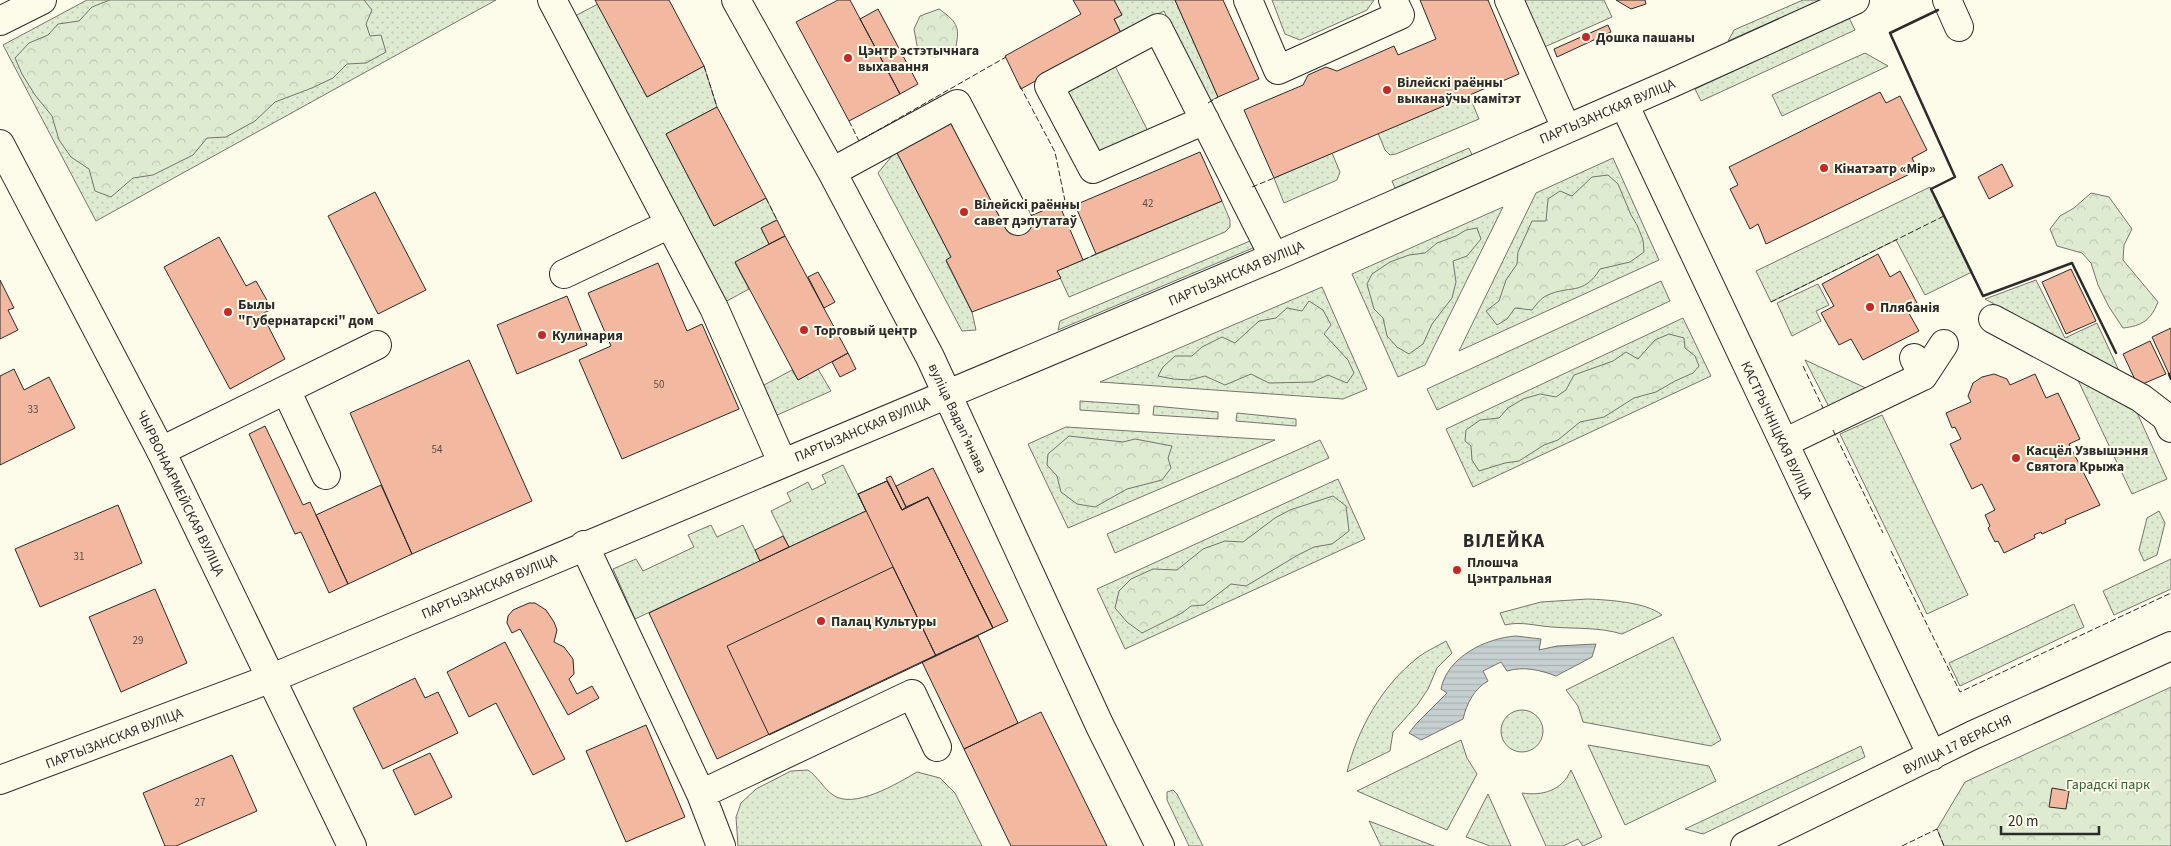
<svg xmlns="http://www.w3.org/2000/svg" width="2171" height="846" viewBox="0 0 2171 846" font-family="'Source Sans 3',sans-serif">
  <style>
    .grass { fill: url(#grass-dots); stroke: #74746e }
    .forest { fill: url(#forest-crowns); stroke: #74746e }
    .water { fill: url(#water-rules); stroke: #74746e }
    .building { fill: #f2b8a0; stroke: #2b2b2b }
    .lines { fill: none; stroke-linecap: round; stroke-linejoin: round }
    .minor-casing { stroke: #2b2b2b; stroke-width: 30 }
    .major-casing { stroke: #2b2b2b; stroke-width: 30 }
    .minor { stroke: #fdfbea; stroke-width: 28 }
    .major { stroke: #fdfbea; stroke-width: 28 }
    .fence { stroke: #2b2b2b; stroke-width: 1; stroke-dasharray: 6 2.5; stroke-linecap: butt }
    .wall { stroke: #2b2b2b; stroke-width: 2.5 }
    .poi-dot { fill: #c62828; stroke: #fdfbea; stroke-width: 2 }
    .labels { text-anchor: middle; stroke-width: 4; stroke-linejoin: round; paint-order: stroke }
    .number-label { font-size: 11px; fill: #5d4e48 }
    .poi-label { font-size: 14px; font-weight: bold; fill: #2b2b2b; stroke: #fdfbea; text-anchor: start }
    .street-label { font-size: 14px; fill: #2b2b2b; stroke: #fdfbea }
    .park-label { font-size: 14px; fill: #34623c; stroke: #fdfbea }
    .district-label { font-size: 19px; font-weight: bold; letter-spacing: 1px; fill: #2b2b2b; stroke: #fdfbea }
  </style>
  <defs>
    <pattern id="grass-dots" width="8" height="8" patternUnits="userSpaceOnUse" patternTransform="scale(1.25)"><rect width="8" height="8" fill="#deebd1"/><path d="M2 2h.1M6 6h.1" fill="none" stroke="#bfcab4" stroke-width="1.8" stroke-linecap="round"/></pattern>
    <pattern id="forest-crowns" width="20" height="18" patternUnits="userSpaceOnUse" patternTransform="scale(1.25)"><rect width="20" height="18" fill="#deebd1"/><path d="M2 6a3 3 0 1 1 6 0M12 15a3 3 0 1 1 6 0" fill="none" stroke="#bfcab4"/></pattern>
    <pattern id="water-rules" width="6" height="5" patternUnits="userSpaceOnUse" patternTransform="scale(1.25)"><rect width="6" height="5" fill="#c7d0d0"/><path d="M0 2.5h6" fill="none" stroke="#abb3b3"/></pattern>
  </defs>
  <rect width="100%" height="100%" fill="#fdfbea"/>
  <path class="grass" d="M 87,0 L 496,0 L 96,221 L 3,45 Z
    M 1114,0 L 1175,0 L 1218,97 L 1208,102 L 1164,11 L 1121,33 L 1114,19 L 1122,15 Z
    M 1272,0 L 1374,0 L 1367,10 L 1300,40 L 1285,34 Z
    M 1520,0 L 1604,0 L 1612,17 L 1540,49 Z
    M 1803,0 L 1820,0 L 1728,41 L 1734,30 Z
    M 598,4 L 647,97 L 704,66 L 717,107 L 666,134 L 714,226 L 766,198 L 777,220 L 761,228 L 769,244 L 735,263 L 749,289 L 725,302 L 573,17 Z
    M 1849,18 L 1855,30 L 1701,101 L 1695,89 Z
    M 1865,53 L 1888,66 L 1782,116 L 1772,95 Z
    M 1109,54 L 1154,143 L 1093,169 L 1049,86 Z
    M 1469,95 L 1479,119 L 1396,154 L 1390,155 L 1385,150 L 1378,133 Z
    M 1469,148 L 1472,155 L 1395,188 L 1392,181 Z
    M 896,151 L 951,257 L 946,261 L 972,312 L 976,330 L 962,331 L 878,173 Z
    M 1332,153 L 1340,172 L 1337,180 L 1284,203 L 1274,178 Z
    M 1613,158 L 1659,260 L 1459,351 L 1536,193 Z
    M 1930,187 L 1972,272 L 1925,295 L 1896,240 L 1771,302 L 1756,271 Z
    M 1222,201 L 1230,220 L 1230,227 L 1225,232 L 1069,297 L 1057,271 Z
    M 1503,207 L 1425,365 L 1398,377 L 1352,274 Z
    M 1257,238 L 1260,245 L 1058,330 L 1060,321 Z
    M 2036,280 L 2065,338 L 2097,323 L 2121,375 L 1985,299 Z
    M 1661,281 L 1670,301 L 1437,410 L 1427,389 Z
    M 1818,284 L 1829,305 L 1816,311 L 1821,321 L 1792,336 L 1777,303 Z
    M 1322,287 L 1367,389 L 1343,399 L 1100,382 Z
    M 1683,318 L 1711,376 L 1473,487 L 1446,429 Z
    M 1805,360 L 1868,389 L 1829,407 Z
    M 818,369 L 831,391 L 764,421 L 751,392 L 792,370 L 798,380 Z
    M 2076,376 L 2134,406 L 2167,479 L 2132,494 Z
    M 1080,401 L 1139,405 L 1139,414 L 1080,410 Z
    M 1154,406 L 1218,412 L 1218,419 L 1153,415 Z
    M 1237,413 L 1296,419 L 1296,426 L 1236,421 Z
    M 1882,415 L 1968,595 L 1927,614 L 1840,434 Z
    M 1066,427 L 1275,440 L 1068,528 L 1028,444 Z
    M 1320,440 L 1329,458 L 1115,553 L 1107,534 Z
    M 843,465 L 866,511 L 789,547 L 771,511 L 791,501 L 787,493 L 808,482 L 812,490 L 826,483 L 822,475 Z
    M 1338,479 L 1365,539 L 1125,649 L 1097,589 Z
    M 2159,511 L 2165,523 L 2157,555 L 2144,561 L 2139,550 L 2147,518 Z
    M 711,525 L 717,537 L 743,525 L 760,561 L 635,619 L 613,569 L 636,559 L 643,571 L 694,547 L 688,535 Z
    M 2171,559 L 2171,589 L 2114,615 L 2103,591 Z
    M 1588,599 C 1609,600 1646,602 1662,615 L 1622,634 C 1599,627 1576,629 1552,627 C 1536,626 1521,621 1505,625 L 1500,613 L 1541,602 Z
    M 2074,604 L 2084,627 L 1960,686 L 1949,663 Z
    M 1673,637 L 1721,740 L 1711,746 L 1583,722 L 1578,706 L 1566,690 Z
    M 1446,641 L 1452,653 L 1437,668 L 1428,689 L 1418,704 L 1393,732 L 1390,751 L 1347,772 C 1357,730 1382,686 1416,659 C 1424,652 1436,647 1446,641 Z
    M1501 731a21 21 0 1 1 42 0a21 21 0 1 1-42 0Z
    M 1461,740 L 1467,758 L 1477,774 L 1447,830 L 1357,791 Z
    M 1588,745 L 1709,766 L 1716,781 L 1625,825 Z
    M 1861,746 L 1865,757 L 1703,834 L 1685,829 Z
    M 808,770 C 818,777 824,789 833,795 C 854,810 898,783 917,772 L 940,778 L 955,793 L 982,846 L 738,846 L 736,817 L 741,803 L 756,789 L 791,771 Z
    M 1571,770 L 1602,837 L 1583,846 L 1578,839 L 1563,846 L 1546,846 L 1522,793 C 1542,796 1562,791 1571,770 Z
    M 1173,790 L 1177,794 L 1203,846 L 1189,846 L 1167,800 L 1167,792 Z
    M 1488,794 L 1511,846 L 1490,846 L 1466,837 Z
    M 1369,821 L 1434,846 L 1381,846 Z"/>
  <path class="forest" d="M 110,0 L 364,0 L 372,10 L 366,24 L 370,36 L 381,35 L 386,52 L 366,63 L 347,64 L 333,78 L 312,88 L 275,102 L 255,121 L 226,137 L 207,138 L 193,155 L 153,175 L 133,178 L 111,197 L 95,191 L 89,169 L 71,157 L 59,140 L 52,116 L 35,95 L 22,74 L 15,58 L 29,43 L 48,35 L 58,24 L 79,21 L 92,7 Z
    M 939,9 C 959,23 960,28 955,51 L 935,57 L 918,51 L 914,29 L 920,16 Z
    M 1608,175 L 1618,184 L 1631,215 L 1637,225 L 1643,240 L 1644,252 L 1630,262 L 1600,269 C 1583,297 1569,284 1546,296 C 1541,298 1536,305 1532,310 L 1515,308 L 1507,319 L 1497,325 L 1486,311 L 1499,301 L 1506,280 L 1517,264 L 1518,252 L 1532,221 L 1546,221 L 1548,199 L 1560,191 L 1572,196 L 1592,177 Z
    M 2091,193 L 2109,197 L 2132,229 L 2124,245 L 2123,260 L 2158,302 C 2151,320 2142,326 2123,328 L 2109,307 L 2098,285 L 2091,263 L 2082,253 L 2057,246 L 2050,229 L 2060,216 L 2074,208 Z
    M 1477,228 L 1481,239 L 1467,256 L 1453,261 L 1456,282 L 1452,298 L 1432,324 L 1423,344 L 1409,354 L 1397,347 L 1387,336 L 1383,318 L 1374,309 L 1367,284 L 1372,274 L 1390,262 L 1409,255 L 1425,253 L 1437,243 L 1456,236 L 1466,230 Z
    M 1309,301 L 1323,310 L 1331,325 L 1324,334 L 1348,360 L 1354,373 L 1347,383 L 1328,375 L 1313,382 L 1269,383 L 1251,374 L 1225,385 L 1205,376 L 1190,380 L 1173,379 L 1158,376 L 1163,367 L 1175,356 L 1192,356 L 1202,347 L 1222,337 L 1235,343 L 1259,321 L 1276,318 L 1287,308 L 1302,311 Z
    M 1669,334 L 1684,338 L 1685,348 L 1695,356 L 1699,366 L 1693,373 L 1675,381 L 1656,392 L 1634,398 L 1604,417 L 1580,422 L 1558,440 L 1544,445 L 1519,461 L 1505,463 L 1479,471 L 1472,460 L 1471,446 L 1465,441 L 1466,430 L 1480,420 L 1499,418 L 1508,408 L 1523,399 L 1540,394 L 1556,397 L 1566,390 L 1574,375 L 1613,361 L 1626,352 L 1638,359 L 1655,340 Z
    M 1069,436 L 1123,442 L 1135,439 L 1172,446 L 1168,458 L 1171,468 L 1162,480 L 1127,489 L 1095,507 L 1077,504 L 1061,492 L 1057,476 L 1047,465 L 1048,454 Z
    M 1333,496 L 1346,506 L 1349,531 L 1332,544 L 1314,547 L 1298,555 L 1246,586 L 1231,584 L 1204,605 L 1191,606 L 1182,613 L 1142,633 L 1127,622 L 1115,608 L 1119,591 L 1131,579 L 1153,569 L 1177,570 L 1203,549 L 1225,541 L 1243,542 L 1275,518 L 1290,510 Z
    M 2171,687 L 2171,846 L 1944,846 L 1937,829 L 1965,782 Z"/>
  <path class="water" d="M 1516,636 L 1541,639 L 1539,650 L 1557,646 L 1596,644 L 1592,657 L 1556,676 C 1540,670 1524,666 1507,671 L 1501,662 L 1483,671 L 1488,681 C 1474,689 1467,703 1463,719 L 1421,740 L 1409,733 L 1416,724 L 1447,693 L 1441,689 C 1447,657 1486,638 1516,636 Z"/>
  <path class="building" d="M 595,0 L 669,0 L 704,66 L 647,97 Z
    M 838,0 L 850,0 L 900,94 L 849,121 L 796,22 Z
    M 1073,0 L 1114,0 L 1122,15 L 1114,19 L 1121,33 L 1021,89 L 1005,56 L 1081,14 Z
    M 1175,0 L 1223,0 L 1259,79 L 1218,97 Z
    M 1420,0 L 1488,0 L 1519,74 L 1274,178 L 1244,110 L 1303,85 L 1308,75 L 1326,67 L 1337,71 L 1394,46 L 1398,55 L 1436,39 Z
    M 1616,0 L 1645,0 L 1646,4 L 1631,9 Z
    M 878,9 L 918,84 L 900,94 L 860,19 Z
    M 1608,25 L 1611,32 L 1557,57 L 1554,49 Z
    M 1880,92 L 1886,103 L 1900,96 L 1927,150 L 1912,158 L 1918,170 L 1766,244 L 1758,224 L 1750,229 L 1730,189 L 1738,185 L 1729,167 Z
    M 717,107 L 766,198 L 714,226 L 666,134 Z
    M 954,120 L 1018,221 L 1059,204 L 1083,260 L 1057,271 L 1061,278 L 972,312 L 946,260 L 951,257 L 896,151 Z
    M 1200,152 L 1222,201 L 1096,254 L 1075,205 Z
    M 2002,164 L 2013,186 L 1989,199 L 1978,177 Z
    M 375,192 L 426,290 L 378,314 L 328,216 Z
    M 777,220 L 785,236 L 769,244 L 761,228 Z
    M 785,236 L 848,353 L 798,380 L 735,262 Z
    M 219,237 L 246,286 L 256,281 L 272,309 L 262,314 L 285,359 L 230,389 L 164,267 Z
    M 1878,254 L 1890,277 L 1900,271 L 1917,303 L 1906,308 L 1919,331 L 1863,360 L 1851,339 L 1839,345 L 1821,313 L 1834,306 L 1822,284 Z
    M 658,263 L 687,331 L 702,324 L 739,409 L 622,459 L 579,360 L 611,346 L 588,293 Z
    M 2071,269 L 2096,321 L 2066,334 L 2042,282 Z
    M 818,272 L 835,302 L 824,308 L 808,277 Z
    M 0,280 L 14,308 L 8,310 L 18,330 L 0,339 Z
    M 567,296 L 587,345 L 517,374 L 497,325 Z
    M 2171,328 L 2171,373 L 2169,374 L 2152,337 Z
    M 2150,341 L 2166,374 L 2138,386 L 2123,354 Z
    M 848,353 L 856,369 L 840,377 L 832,362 Z
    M 469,360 L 532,501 L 412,554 L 350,413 Z
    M 14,369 L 24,390 L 49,377 L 75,428 L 0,465 L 0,376 Z
    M 1994,374 L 2007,379 L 2010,385 L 2035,374 L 2046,398 L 2058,393 L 2080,439 L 2069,444 L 2100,505 L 2065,520 L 2066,523 L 2042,534 L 2041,532 L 2034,535 L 2035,538 L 2004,553 L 1998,541 L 1995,542 L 1988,528 L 1990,526 L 1985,515 L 1995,510 L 1982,484 L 1972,489 L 1950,444 L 1961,439 L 1955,427 L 1952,428 L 1946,413 L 1971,402 L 1968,396 L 1973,383 L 1982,377 Z
    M 265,426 L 303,505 L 310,502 L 348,584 L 329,593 L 301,532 L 295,534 L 249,434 Z
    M 933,468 L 1008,621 L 993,628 L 928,497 L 906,507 L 896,486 Z
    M 891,476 L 906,507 L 902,510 L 886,478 Z
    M 887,481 L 902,510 L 928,497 L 993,628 L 717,759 L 649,613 L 866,511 L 858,494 Z
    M 887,481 L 902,510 L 928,497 L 993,628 L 936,656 L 858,494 Z
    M 381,485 L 412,554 L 348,584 L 316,515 Z
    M 118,505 L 142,563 L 40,607 L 15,549 Z
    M 783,536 L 789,547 L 760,561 L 755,550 Z
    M 893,567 L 936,656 L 769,735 L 727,646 Z
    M 155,589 L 187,663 L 121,692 L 89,617 Z
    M 529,603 L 535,603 L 546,610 L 554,622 L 557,630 L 554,642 L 564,647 L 573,659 L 574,674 L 569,679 L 577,694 L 592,686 L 599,698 L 568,715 L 520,629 L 512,633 L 507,623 L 508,616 L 513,610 Z
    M 978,636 L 1018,723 L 964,749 L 922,662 Z
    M 505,642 L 565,759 L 533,775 L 496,703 L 469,717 L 447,672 Z
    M 415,678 L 425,698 L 438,692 L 458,733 L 383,769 L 353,708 Z
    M 1041,712 L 1107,846 L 1011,846 L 964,749 Z
    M 646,725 L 685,817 L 626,842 L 586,751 Z
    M 430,753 L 452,797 L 415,815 L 393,770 Z
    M 232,755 L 257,811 L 176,846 L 165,846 L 143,793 Z
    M 2052,788 L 2069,791 L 2066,809 L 2049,807 Z"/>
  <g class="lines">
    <g class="minor-casing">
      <path id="minor" d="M 552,0 L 714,308 L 782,462
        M 736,0 L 832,172 L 930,357 L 1100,726 L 1160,846
        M 1248,0 L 1278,70 L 1400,15 L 1393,0
        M 1509,0 L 1566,128
        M 1947,0 L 1959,27
        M 0,21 L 42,0
        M 1624,104 L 1932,756
        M 1205,120 L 1093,169 L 1049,86 L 1158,28 L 1274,257
        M 832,172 L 957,104 L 1018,221
        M 564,274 L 670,224
        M 1993,319 L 2141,398 L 2166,417 L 2171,428
        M 1923,376 L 1944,344
        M 286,390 L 326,475
        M 1784,443 L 1923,376 L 1914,358
        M 161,451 L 377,345
        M 584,545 L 701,794 L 721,846
        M 0,780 L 272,678 L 1274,257 L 1672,83 L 1855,0
        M 701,794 L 912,694 L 937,747
        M 1745,846 L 1973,735 L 2171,646"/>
    </g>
    <g class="major-casing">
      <path id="major" d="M 0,144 L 161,451 L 352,846"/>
    </g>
    <use href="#minor" class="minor"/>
    <use href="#major" class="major"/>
    <path class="fence" d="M 704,66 L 717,107
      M 1020,86 L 1055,152 L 1065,201 L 1059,204
      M 1208,103 L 1218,97
      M 849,121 L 859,141 L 1006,57
      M 1252,187 L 1274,178
      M 766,198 L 777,220
      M 1083,260 L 1096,254
      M 1771,302 L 1944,216
      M 1803,366 L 1823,408
      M 1833,430 L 1883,533
      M 1891,551 L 1960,692 L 2171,593
      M 1902,846 L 1937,829 L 1944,846"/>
    <path class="wall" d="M 1938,10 L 1890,33 L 1955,177 L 1931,189 L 1983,296 L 2072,263 L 2116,353
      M 2169,374 L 2171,379"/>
  </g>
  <g class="poi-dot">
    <circle cx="1586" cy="37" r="5"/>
    <circle cx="848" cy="58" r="5"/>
    <circle cx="1387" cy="90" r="5"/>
    <circle cx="1824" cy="168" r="5"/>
    <circle cx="964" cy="212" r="5"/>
    <circle cx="1870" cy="307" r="5"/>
    <circle cx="228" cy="312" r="5"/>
    <circle cx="804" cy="330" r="5"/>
    <circle cx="542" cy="335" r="5"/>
    <circle cx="2016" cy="458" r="5"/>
    <circle cx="1457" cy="570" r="5"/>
    <circle cx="821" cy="621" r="5"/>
  </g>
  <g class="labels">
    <g class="number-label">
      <text x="1148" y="207">42</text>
      <text x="659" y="388">50</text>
      <text x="33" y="413">33</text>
      <text x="437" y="453">54</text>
      <text x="79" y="560">31</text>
      <text x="138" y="644">29</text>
      <text x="200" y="806">27</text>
    </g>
    <g class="poi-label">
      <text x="1596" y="42">Дошка пашаны</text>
      <text x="858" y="55">Цэнтр эстэтычнага<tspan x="858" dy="16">выхавання</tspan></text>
      <text x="1397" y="87">Вілейскі раённы<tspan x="1397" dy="16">выканаўчы камітэт</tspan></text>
      <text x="1834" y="173">Кінатэатр «Мір»</text>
      <text x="974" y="209">Вілейскі раённы<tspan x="974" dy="16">савет дэпутатаў</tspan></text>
      <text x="238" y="309">Былы<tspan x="238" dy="16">"Губернатарскі" дом</tspan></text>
      <text x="1880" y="312">Плябанія</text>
      <text x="814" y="335">Торговый центр</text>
      <text x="552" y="340">Кулинария</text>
      <text x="2026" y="455">Касцёл Узвышэння<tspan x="2026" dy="16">Святога Крыжа</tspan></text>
      <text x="1467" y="567">Плошча<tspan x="1467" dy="16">Цэнтральная</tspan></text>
      <text x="831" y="626">Палац Культуры</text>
    </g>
    <g class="street-label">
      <text transform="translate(1607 111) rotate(-23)" y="5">ПАРТЫЗАНСКАЯ ВУЛІЦА</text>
      <text transform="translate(1236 273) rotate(-23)" y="5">ПАРТЫЗАНСКАЯ ВУЛІЦА</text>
      <text transform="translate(958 418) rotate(65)" y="5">вуліца Вадапʼянава</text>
      <text transform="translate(862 429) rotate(-23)" y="5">ПАРТЫЗАНСКАЯ ВУЛІЦА</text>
      <text transform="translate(1777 430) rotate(65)" y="5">КАСТРЫЧНІЦКАЯ ВУЛІЦА</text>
      <text transform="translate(181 493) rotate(64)" y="5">ЧЫРВОНААРМЕЙСКАЯ ВУЛІЦА</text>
      <text transform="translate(489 586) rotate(-23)" y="5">ПАРТЫЗАНСКАЯ ВУЛІЦА</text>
      <text transform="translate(114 738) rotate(-21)" y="5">ПАРТЫЗАНСКАЯ ВУЛІЦА</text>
      <text transform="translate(1957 744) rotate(-26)" y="5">ВУЛІЦА 17 ВЕРАСНЯ</text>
    </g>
    <g class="park-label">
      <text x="2108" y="789">Гарадскі парк</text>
    </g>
    <g class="district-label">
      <text x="1504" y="547">ВІЛЕЙКА</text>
    </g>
  </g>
  <path d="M2001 826v8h98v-8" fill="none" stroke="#2b2b2b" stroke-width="2.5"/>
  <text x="2008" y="826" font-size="15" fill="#2b2b2b" stroke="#fdfbea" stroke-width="4" paint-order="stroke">20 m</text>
</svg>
